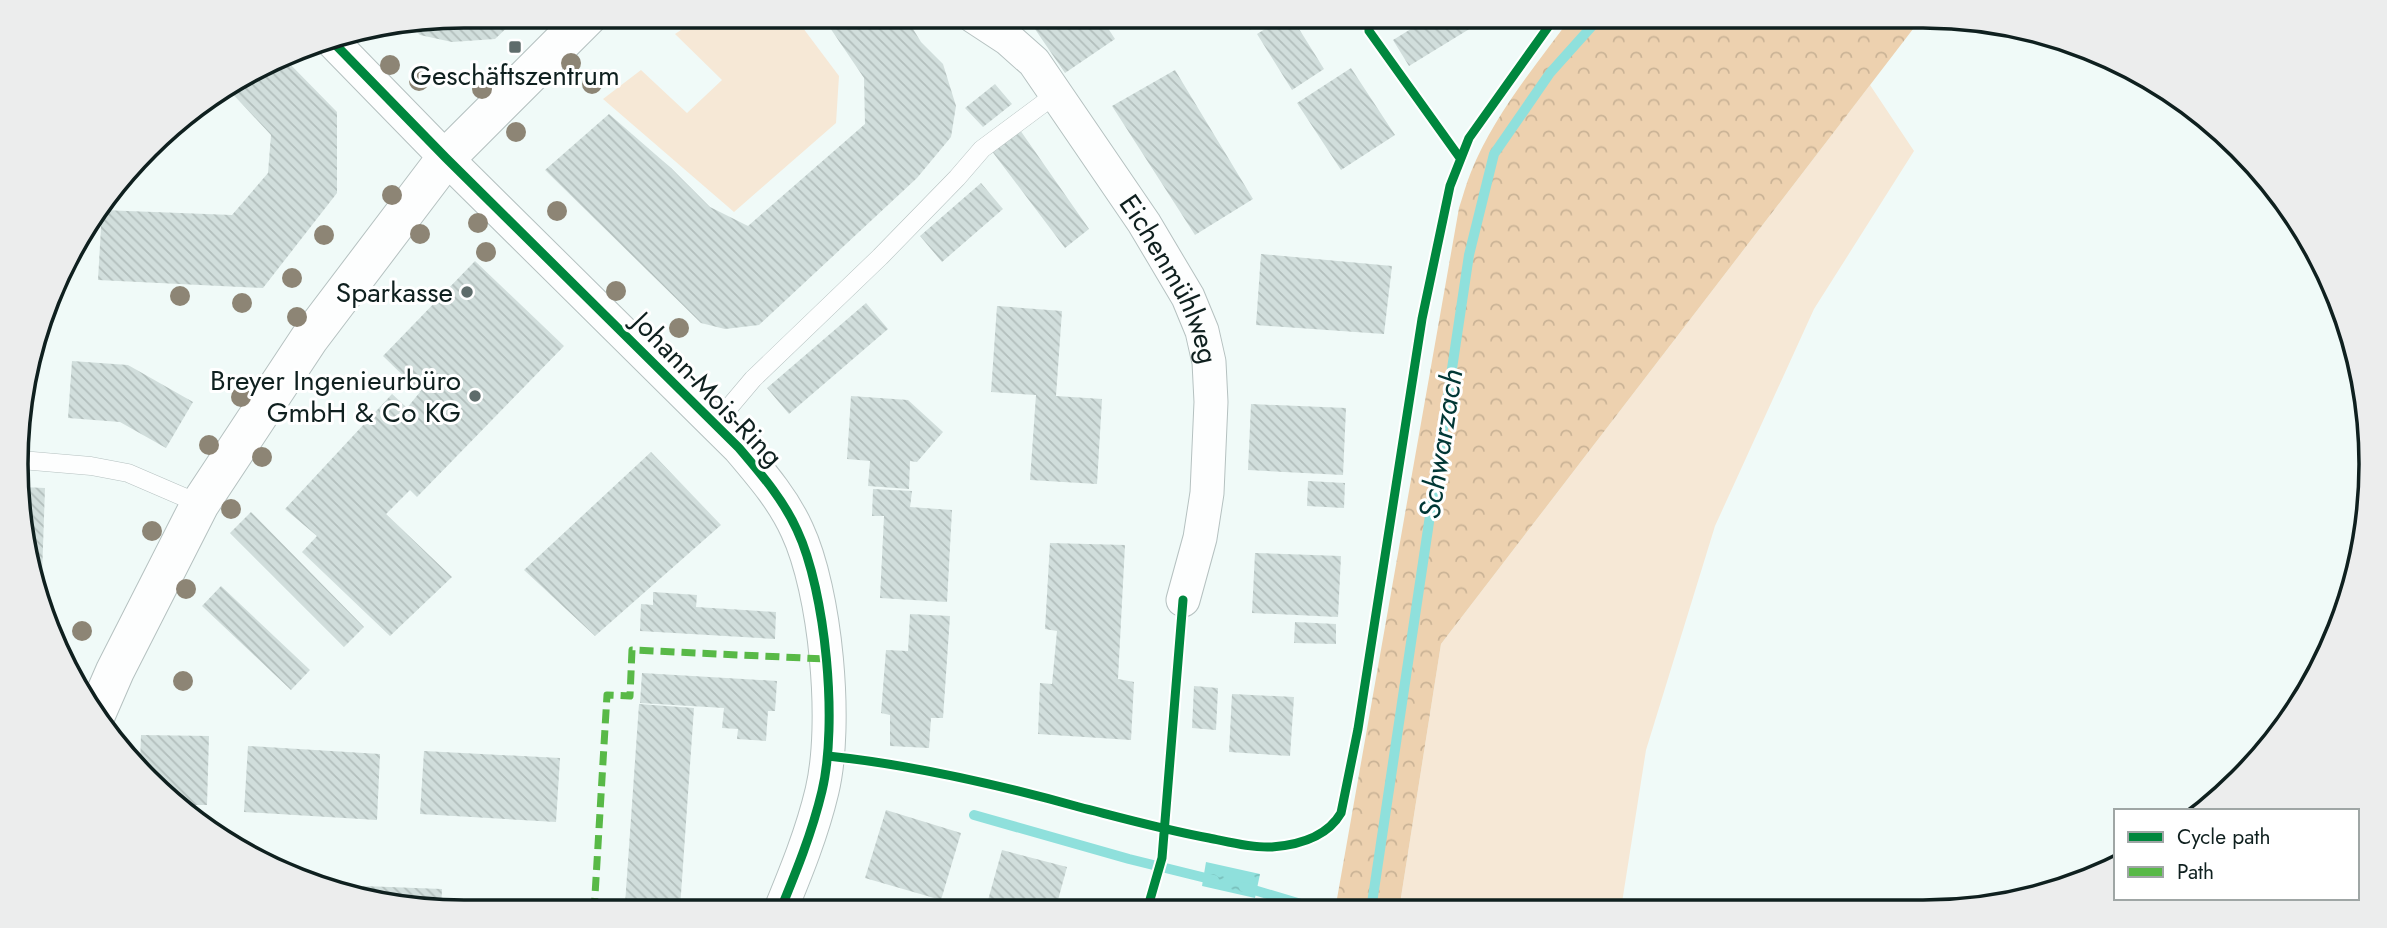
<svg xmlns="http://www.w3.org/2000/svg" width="2387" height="928" viewBox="0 0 2387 928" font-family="Jost,sans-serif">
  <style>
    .green { fill: #f6e8d6 }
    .forest { fill: url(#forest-crowns) }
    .water { fill: url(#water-ripples) }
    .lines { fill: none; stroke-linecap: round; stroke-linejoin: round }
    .stream { stroke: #8fe0dc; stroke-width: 10 }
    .building { fill: url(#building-back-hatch) }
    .lane-casing { stroke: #b5c1c0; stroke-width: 19 }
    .street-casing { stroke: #b5c1c0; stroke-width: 35 }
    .secondary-casing { stroke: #b5c1c0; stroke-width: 40 }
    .lane { stroke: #fdfefe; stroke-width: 18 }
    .street { stroke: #fdfefe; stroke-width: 33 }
    .secondary { stroke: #fdfefe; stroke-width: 38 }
    .quiet { stroke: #58b947; stroke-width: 7; stroke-dasharray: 14 7; stroke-linecap: butt }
    .cycleway-casing { stroke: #fff; stroke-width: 13 }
    .cycleway { stroke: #00873e; stroke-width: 9 }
    .tree { fill: #8d8575 }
    .poi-dot { fill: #5e6c6b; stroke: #fff; stroke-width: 2.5 }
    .labels { text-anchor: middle; stroke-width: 6; stroke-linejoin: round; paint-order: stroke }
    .poi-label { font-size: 28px; fill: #0f201f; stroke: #fff; text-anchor: end }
    .street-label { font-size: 28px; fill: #0f201f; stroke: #fff }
    .water-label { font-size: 30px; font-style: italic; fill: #003735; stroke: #fff }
    .rim { fill: none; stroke: #0f201f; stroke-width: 3.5 }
  </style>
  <defs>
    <pattern id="forest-crowns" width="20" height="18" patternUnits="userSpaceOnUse" patternTransform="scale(1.75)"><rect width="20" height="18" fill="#edd1af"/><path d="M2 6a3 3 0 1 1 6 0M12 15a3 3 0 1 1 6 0" fill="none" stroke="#cab396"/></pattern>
    <pattern id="water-ripples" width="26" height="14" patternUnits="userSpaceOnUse" patternTransform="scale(1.75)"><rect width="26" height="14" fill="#8fe0dc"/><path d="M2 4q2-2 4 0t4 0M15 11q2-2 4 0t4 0" fill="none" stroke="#7ac0bc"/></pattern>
    <pattern id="building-back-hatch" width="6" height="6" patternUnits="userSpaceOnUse" patternTransform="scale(1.75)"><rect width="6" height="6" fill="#d1dedc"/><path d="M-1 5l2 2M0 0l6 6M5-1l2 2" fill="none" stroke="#b2bebc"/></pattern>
  </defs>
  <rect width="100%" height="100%" fill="#f0faf8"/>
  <path class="green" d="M 702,16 L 794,16 L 839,76 L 836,123 L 734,212 L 603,99 L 641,70 L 687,113 L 722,80 L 675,34 Z
    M 1870,85 L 1914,151 L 1814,309 L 1715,526 L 1646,750 L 1621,909 L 1399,910 L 1441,644 Z"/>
  <path class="forest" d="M 1572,16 L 1923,16 L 1441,644 L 1399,910 L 1335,910 L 1459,208 C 1463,196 1466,184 1471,172 C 1494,115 1536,65 1572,16 Z"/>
  <path class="water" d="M 1206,862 L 1260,874 L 1255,898 L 1202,886 Z"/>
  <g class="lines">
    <path class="stream" d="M 974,815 L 1129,859 L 1214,880
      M 1244,887 L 1321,910
      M 1371,910 L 1469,255 L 1494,154 L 1550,73 L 1601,16"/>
  </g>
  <path class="building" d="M 464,16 L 519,16 L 495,39 L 452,42 L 420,35 L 410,25 Z
    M 822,16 L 905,16 L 921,42 L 943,64 L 956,106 L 951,137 L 917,178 L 759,325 L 725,329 L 701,323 L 545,170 L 609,114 L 671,168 L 710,207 L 748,226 L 865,124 L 864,78 Z
    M 1026,16 L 1100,16 L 1115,39 L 1065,73 Z
    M 1241,16 L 1274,16 L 1250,30 Z
    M 1286,16 L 1291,16 L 1324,69 L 1292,90 L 1257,34 Z
    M 1432,16 L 1463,16 L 1471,28 L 1409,66 L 1393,40 Z
    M 285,59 L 337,112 L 337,193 L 263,288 L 98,280 L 102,210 L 232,215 L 268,173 L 271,135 L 230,91 Z
    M 1351,68 L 1395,135 L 1341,170 L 1297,103 Z
    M 1175,70 L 1253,199 L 1195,235 L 1112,106 Z
    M 995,84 L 1012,104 L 983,127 L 965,108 Z
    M 1020,130 L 1089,229 L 1065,248 L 991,150 Z
    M 981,183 L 1003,209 L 942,262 L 920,236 Z
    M 1261,254 L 1392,266 L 1384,334 L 1256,325 Z
    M 475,261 L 564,346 L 417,497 L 410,490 L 386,514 L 452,577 L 390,636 L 302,552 L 317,536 L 285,509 L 392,394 L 407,408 L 420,392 L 383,356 Z
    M 866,303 L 888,329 L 789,414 L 767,388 Z
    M 997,306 L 1062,311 L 1056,396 L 1102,399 L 1097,484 L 1030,480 L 1036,395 L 991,392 Z
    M 72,361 L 128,365 L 193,402 L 166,448 L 120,422 L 68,418 Z
    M 851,396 L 908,400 L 943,432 L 917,462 L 910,461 L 909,489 L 868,486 L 870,461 L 847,459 Z
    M 1251,404 L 1346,408 L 1343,475 L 1248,470 Z
    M 651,452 L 721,525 L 595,636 L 524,570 Z
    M 1308,481 L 1345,483 L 1344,508 L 1307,506 Z
    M 22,487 L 45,488 L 42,576 L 34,576 L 24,552 Z
    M 873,489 L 912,491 L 910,507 L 952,510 L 947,602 L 880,598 L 884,516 L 872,516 Z
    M 251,512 L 364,627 L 344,647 L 230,533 Z
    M 1050,543 L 1125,545 L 1118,679 L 1134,682 L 1131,740 L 1038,734 L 1040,683 L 1052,684 L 1057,631 L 1045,629 Z
    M 1255,553 L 1341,556 L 1338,617 L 1252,613 Z
    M 221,586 L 310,670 L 291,690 L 202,606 Z
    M 653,592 L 697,595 L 696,607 L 776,612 L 775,639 L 640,631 L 641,604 L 653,605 Z
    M 910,614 L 950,616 L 943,718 L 931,718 L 929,748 L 890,746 L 890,715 L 881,713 L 886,650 L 908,651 Z
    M 1295,622 L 1336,624 L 1336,644 L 1294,643 Z
    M 642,673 L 777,681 L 775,711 L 768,711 L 766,741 L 737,739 L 738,729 L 722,728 L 724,708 L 640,703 Z
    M 1194,686 L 1218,688 L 1216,730 L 1192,728 Z
    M 1232,694 L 1294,697 L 1290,756 L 1229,752 Z
    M 639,704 L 694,708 L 680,908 L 625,904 Z
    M 141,735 L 209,736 L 207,805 L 177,805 L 140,765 Z
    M 248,746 L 380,754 L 377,820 L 244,812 Z
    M 424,751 L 560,758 L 556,822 L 420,814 Z
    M 886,810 L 961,833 L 941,900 L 865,878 Z
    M 1002,850 L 1067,867 L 1055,911 L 985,911 Z
    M 363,886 L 442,889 L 441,909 L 362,895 Z
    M 608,905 L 674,910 L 674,912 L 608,912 Z"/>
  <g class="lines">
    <g class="lane-casing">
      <path id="lane" d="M 715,424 L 753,379 L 880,257 L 957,178 L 982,149 L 1056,94
        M 21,460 L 91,466 L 128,473 L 200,504"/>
    </g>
    <g class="street-casing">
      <g id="street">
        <path id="s1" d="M 973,16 L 1008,39 L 1034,62 L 1144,223 L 1188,297 L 1202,331 L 1209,362 L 1211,402 L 1207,493 L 1200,538 L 1183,600"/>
        <path d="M 329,38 L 446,158 L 739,448 C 761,474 783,499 797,530 C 826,592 838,724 822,791 C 812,833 796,872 780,911"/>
      </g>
    </g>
    <g class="secondary-casing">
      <path id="secondary" d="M 95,717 L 115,671 L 200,504 L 309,339 L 446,158 L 588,16"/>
    </g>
    <use href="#lane" class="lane"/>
    <use href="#street" class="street"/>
    <use href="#secondary" class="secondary"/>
    <path class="quiet" d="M 594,912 L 607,695 L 630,696 L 632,650 L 826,659"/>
    <g class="cycleway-casing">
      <path id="cycleway" d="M 1369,16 L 1369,31 L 1460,158
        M 329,38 L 446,158 L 739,448 C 761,474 783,499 797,530 C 826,592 838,724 822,791 C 812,833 796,872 780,911
        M 828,756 C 914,765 996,784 1079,807 C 1122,818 1165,830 1209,838 C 1229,842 1251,848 1272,847 C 1298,845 1327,837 1341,813 L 1358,729 L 1422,319 L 1450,186 L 1469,138 L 1556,16
        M 1147,910 L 1162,858 L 1183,600"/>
    </g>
    <use href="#cycleway" class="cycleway"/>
  </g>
  <g class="tree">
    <circle cx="571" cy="63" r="10"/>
    <circle cx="390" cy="65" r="10"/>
    <circle cx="419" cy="81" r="10"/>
    <circle cx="592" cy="84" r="10"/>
    <circle cx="482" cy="89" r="10"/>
    <circle cx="516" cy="132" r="10"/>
    <circle cx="392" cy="195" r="10"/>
    <circle cx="557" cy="211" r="10"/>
    <circle cx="478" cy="223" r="10"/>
    <circle cx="420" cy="234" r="10"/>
    <circle cx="324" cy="235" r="10"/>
    <circle cx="486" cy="252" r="10"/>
    <circle cx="292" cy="278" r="10"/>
    <circle cx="616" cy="291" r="10"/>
    <circle cx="180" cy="296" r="10"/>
    <circle cx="242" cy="303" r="10"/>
    <circle cx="297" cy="317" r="10"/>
    <circle cx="679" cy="328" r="10"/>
    <circle cx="241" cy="397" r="10"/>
    <circle cx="209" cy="445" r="10"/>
    <circle cx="262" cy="457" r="10"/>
    <circle cx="231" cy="509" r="10"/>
    <circle cx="152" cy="531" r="10"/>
    <circle cx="186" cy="589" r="10"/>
    <circle cx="82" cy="631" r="10"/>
    <circle cx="183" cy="681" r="10"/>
  </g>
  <g class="poi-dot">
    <rect x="508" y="40" width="14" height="14" rx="3.5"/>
    <circle cx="467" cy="292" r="7"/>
    <circle cx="475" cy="396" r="7"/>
  </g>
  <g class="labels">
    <g class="poi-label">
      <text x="515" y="85" text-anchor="middle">Geschäftszentrum</text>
      <text x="453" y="302">Sparkasse</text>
      <text x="461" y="390">Breyer Ingenieurbüro<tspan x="461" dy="32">GmbH &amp; Co KG</tspan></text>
    </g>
    <g class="street-label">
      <text dy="10" stroke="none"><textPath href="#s1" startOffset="334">Eichenmühlweg</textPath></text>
      <text transform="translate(708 389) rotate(46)" y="10">Johann-Mois-Ring</text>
    </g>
    <g class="water-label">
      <text transform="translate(1441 444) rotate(-81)" y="10">Schwarzach</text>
    </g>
  </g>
  <path d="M0 0H2387V928H0ZM464 28H1923A436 436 0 0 1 2359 464V464A436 436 0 0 1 1923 900H464A436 436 0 0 1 28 464V464A436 436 0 0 1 464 28Z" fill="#eceded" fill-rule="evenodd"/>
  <path class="rim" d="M464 28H1923A436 436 0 0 1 2359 464V464A436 436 0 0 1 1923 900H464A436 436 0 0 1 28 464V464A436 436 0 0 1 464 28Z"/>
  <rect x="2114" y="809" width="245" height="91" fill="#ffffff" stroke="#9fa6a5" stroke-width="2"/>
  <rect x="2128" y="832" width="35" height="10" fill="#00873e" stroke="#9fa6a5" stroke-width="2"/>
  <text x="2177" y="844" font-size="21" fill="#0f201f">Cycle path</text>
  <rect x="2128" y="867" width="35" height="10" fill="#58b947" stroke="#9fa6a5" stroke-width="2"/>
  <text x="2177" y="879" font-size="21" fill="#0f201f">Path</text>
</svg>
